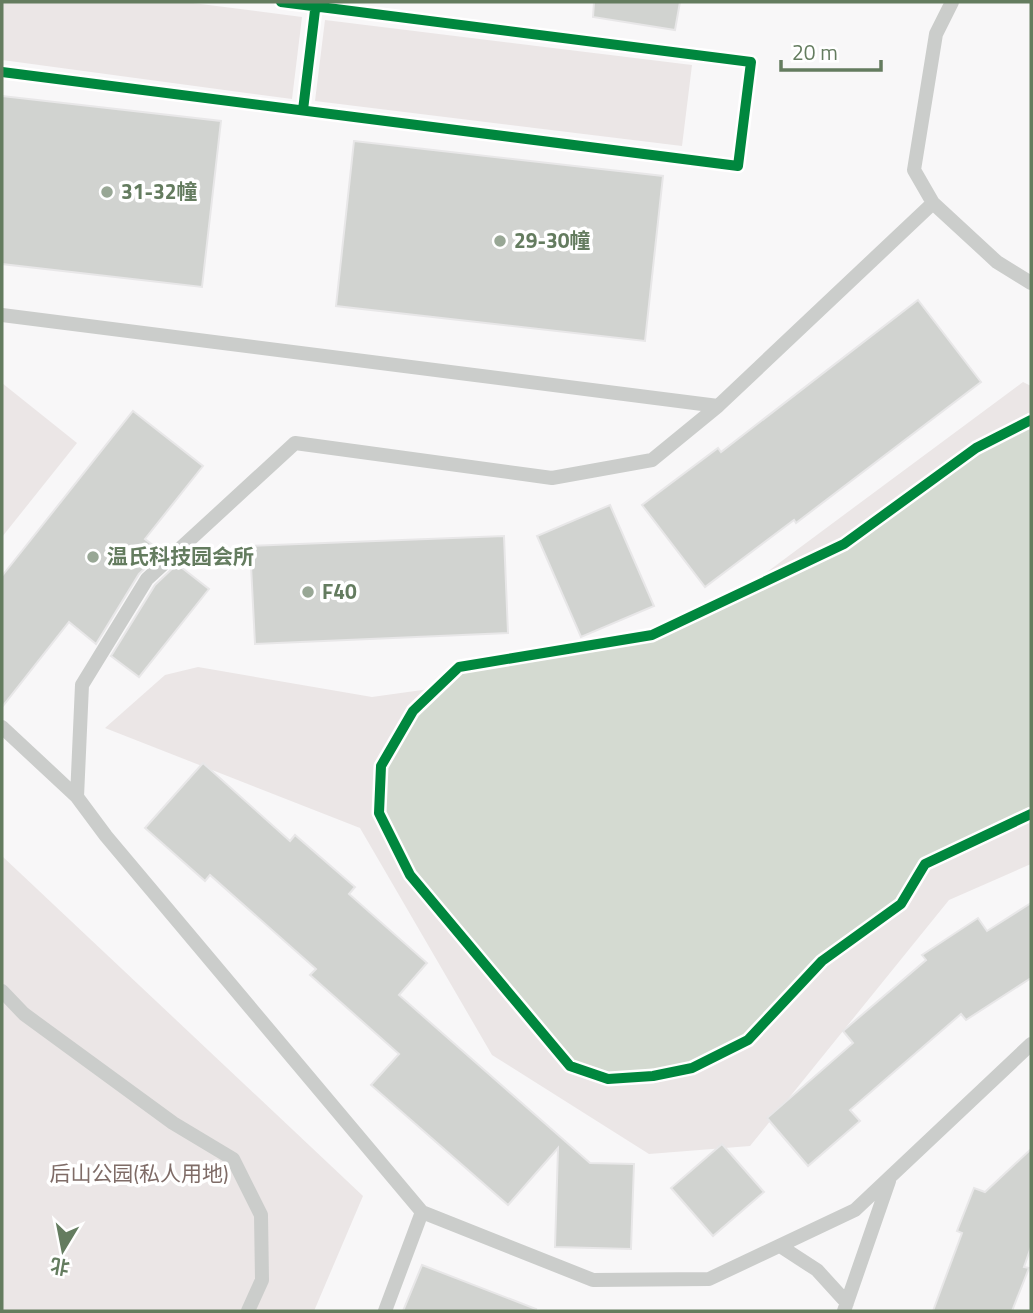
<svg xmlns="http://www.w3.org/2000/svg" width="1033" height="1313" viewBox="0 0 1033 1313" font-family="'Titillium Web','Noto Sans SC',sans-serif">
  <style>
    .green { fill: #ebe6e6 }
    .water { fill: #d4dad1 }
    .building { fill: #d1d3d0; stroke: #e8e7e8; stroke-width: 2 }
    .lines { fill: none; stroke-linecap: round; stroke-linejoin: round }
    .lane { stroke: #cbcdcb; stroke-width: 14 }
    .cycleway-casing { stroke: #fff; stroke-width: 15 }
    .cycleway { stroke: #00873e; stroke-width: 10 }
    .poi-dot { fill: #98a795; stroke: #fff; stroke-width: 2.5 }
    .labels { text-anchor: middle; stroke-width: 7; stroke-linejoin: round; paint-order: stroke }
    .poi-label { font-size: 21px; font-weight: bold; fill: #647c5f; stroke: #fff; text-anchor: start }
    .park-label { font-size: 21px; fill: #7f6c67; stroke: #fff }
  </style>
  <rect width="100%" height="100%" fill="#f8f7f8"/>
  <path class="green" d="M 2,2 L 185,2 L 302,17 L 292,99 L 2,60 Z
    M 325,20 L 692,65 L 682,146 L 315,101 Z
    M 1023,382 L 1031,386 L 1031,864 L 949,900 L 750,1146 L 649,1154 L 492,1055 L 360,828 L 105,728 L 165,675 L 198,667 L 372,697 L 651,658 Z
    M 2,383 L 77,443 L 2,537 Z
    M 2,856 L 363,1196 L 314,1311 L 2,1311 Z"/>
  <path class="water" d="M 1031,420 L 1031,814 L 925,864 L 901,904 L 822,961 L 748,1040 L 692,1068 L 653,1076 L 608,1079 L 570,1066 L 410,875 L 379,813 L 381,766 L 413,711 L 459,667 L 652,635 L 844,544 L 976,448 Z"/>
  <path class="building" d="M 594,2 L 680,2 L 675,30 L 593,17 Z
    M 2,96 L 221,121 L 202,287 L 2,264 Z
    M 354,141 L 663,176 L 645,341 L 336,306 Z
    M 918,300 L 981,382 L 796,523 L 794,520 L 705,587 L 642,505 L 718,448 L 721,452 Z
    M 133,411 L 203,466 L 145,539 L 162,552 L 139,574 L 96,644 L 69,622 L 2,707 L 2,576 Z
    M 610,505 L 654,606 L 581,637 L 537,536 Z
    M 504,536 L 508,633 L 255,644 L 250,546 Z
    M 177,564 L 209,589 L 139,677 L 111,656 L 155,585 Z
    M 203,763 L 290,841 L 295,835 L 355,887 L 349,894 L 427,963 L 399,995 L 590,1163 L 634,1164 L 631,1249 L 555,1247 L 558,1148 L 508,1205 L 371,1085 L 399,1054 L 310,975 L 316,969 L 210,875 L 205,881 L 145,828 Z
    M 1031,903 L 1031,978 L 966,1020 L 961,1014 L 850,1110 L 860,1121 L 808,1166 L 767,1118 L 853,1043 L 843,1031 L 926,960 L 922,955 L 978,918 L 987,931 Z
    M 722,1144 L 764,1192 L 713,1236 L 671,1188 Z
    M 1031,1149 L 1031,1247 L 1024,1267 L 1029,1268 L 1012,1311 L 933,1311 L 962,1233 L 957,1231 L 974,1188 L 985,1192 Z
    M 422,1265 L 536,1309 L 535,1311 L 403,1311 Z"/>
  <g class="lines">
    <path class="lane" d="M 952,2 L 936,34 L 914,170 L 933,203 L 997,262 L 1031,283
      M 2,315 L 718,406
      M 2,727 L 77,797 L 106,836 L 422,1212 L 593,1280 L 709,1279 L 855,1210 L 1031,1044
      M 77,797 L 82,685 L 147,579 L 295,443 L 552,478 L 652,460 L 718,406 L 933,203
      M 2,991 L 24,1014 L 173,1123 L 233,1159 L 261,1215 L 262,1280 L 248,1311
      M 780,1246 L 817,1270 L 847,1303
      M 385,1311 L 422,1212
      M 844,1311 L 889,1181"/>
    <g class="cycleway-casing">
      <path id="cycleway" d="M 2,72 L 738,166 L 751,62 L 281,2
        M 303,110 L 316,2
        M 1031,420 L 976,448 L 844,544 L 652,635 L 459,667 L 413,711 L 381,766 L 379,813 L 410,875 L 570,1066 L 608,1079 L 653,1076 L 692,1068 L 748,1040 L 822,961 L 901,904 L 925,864 L 1031,814"/>
    </g>
    <use href="#cycleway" class="cycleway"/>
  </g>
  <g class="poi-dot">
    <circle cx="107" cy="192" r="7"/>
    <circle cx="500" cy="241" r="7"/>
    <circle cx="93" cy="557" r="7"/>
    <circle cx="308" cy="592" r="7"/>
  </g>
  <g class="labels">
    <g class="poi-label">
      <text x="121" y="199">31-32幢</text>
      <text x="514" y="248">29-30幢</text>
      <text x="107" y="564">温氏科技园会所</text>
      <text x="322" y="599">F40</text>
    </g>
    <g class="park-label">
      <text x="139" y="1181">后山公园(私人用地)</text>
    </g>
  </g>
  <rect width="1033" height="1313" fill="none" stroke="#647c5f" stroke-width="7"/>
  <g transform="translate(63 1250) rotate(190)" stroke="#ffffff" stroke-width="5" paint-order="stroke">
  <path d="M0-5L12 26L0 18L-12 26Z" fill="#647c5f"/>
  <text y="-10" font-size="19" font-weight="bold" text-anchor="middle" fill="#647c5f">北</text>
  </g>
  <path d="M781 60v10h100v-10" fill="none" stroke="#647c5f" stroke-width="3.5"/>
  <text x="792" y="60" font-size="21" fill="#647c5f" stroke="#ffffff" stroke-width="5" paint-order="stroke">20 m</text>
</svg>
